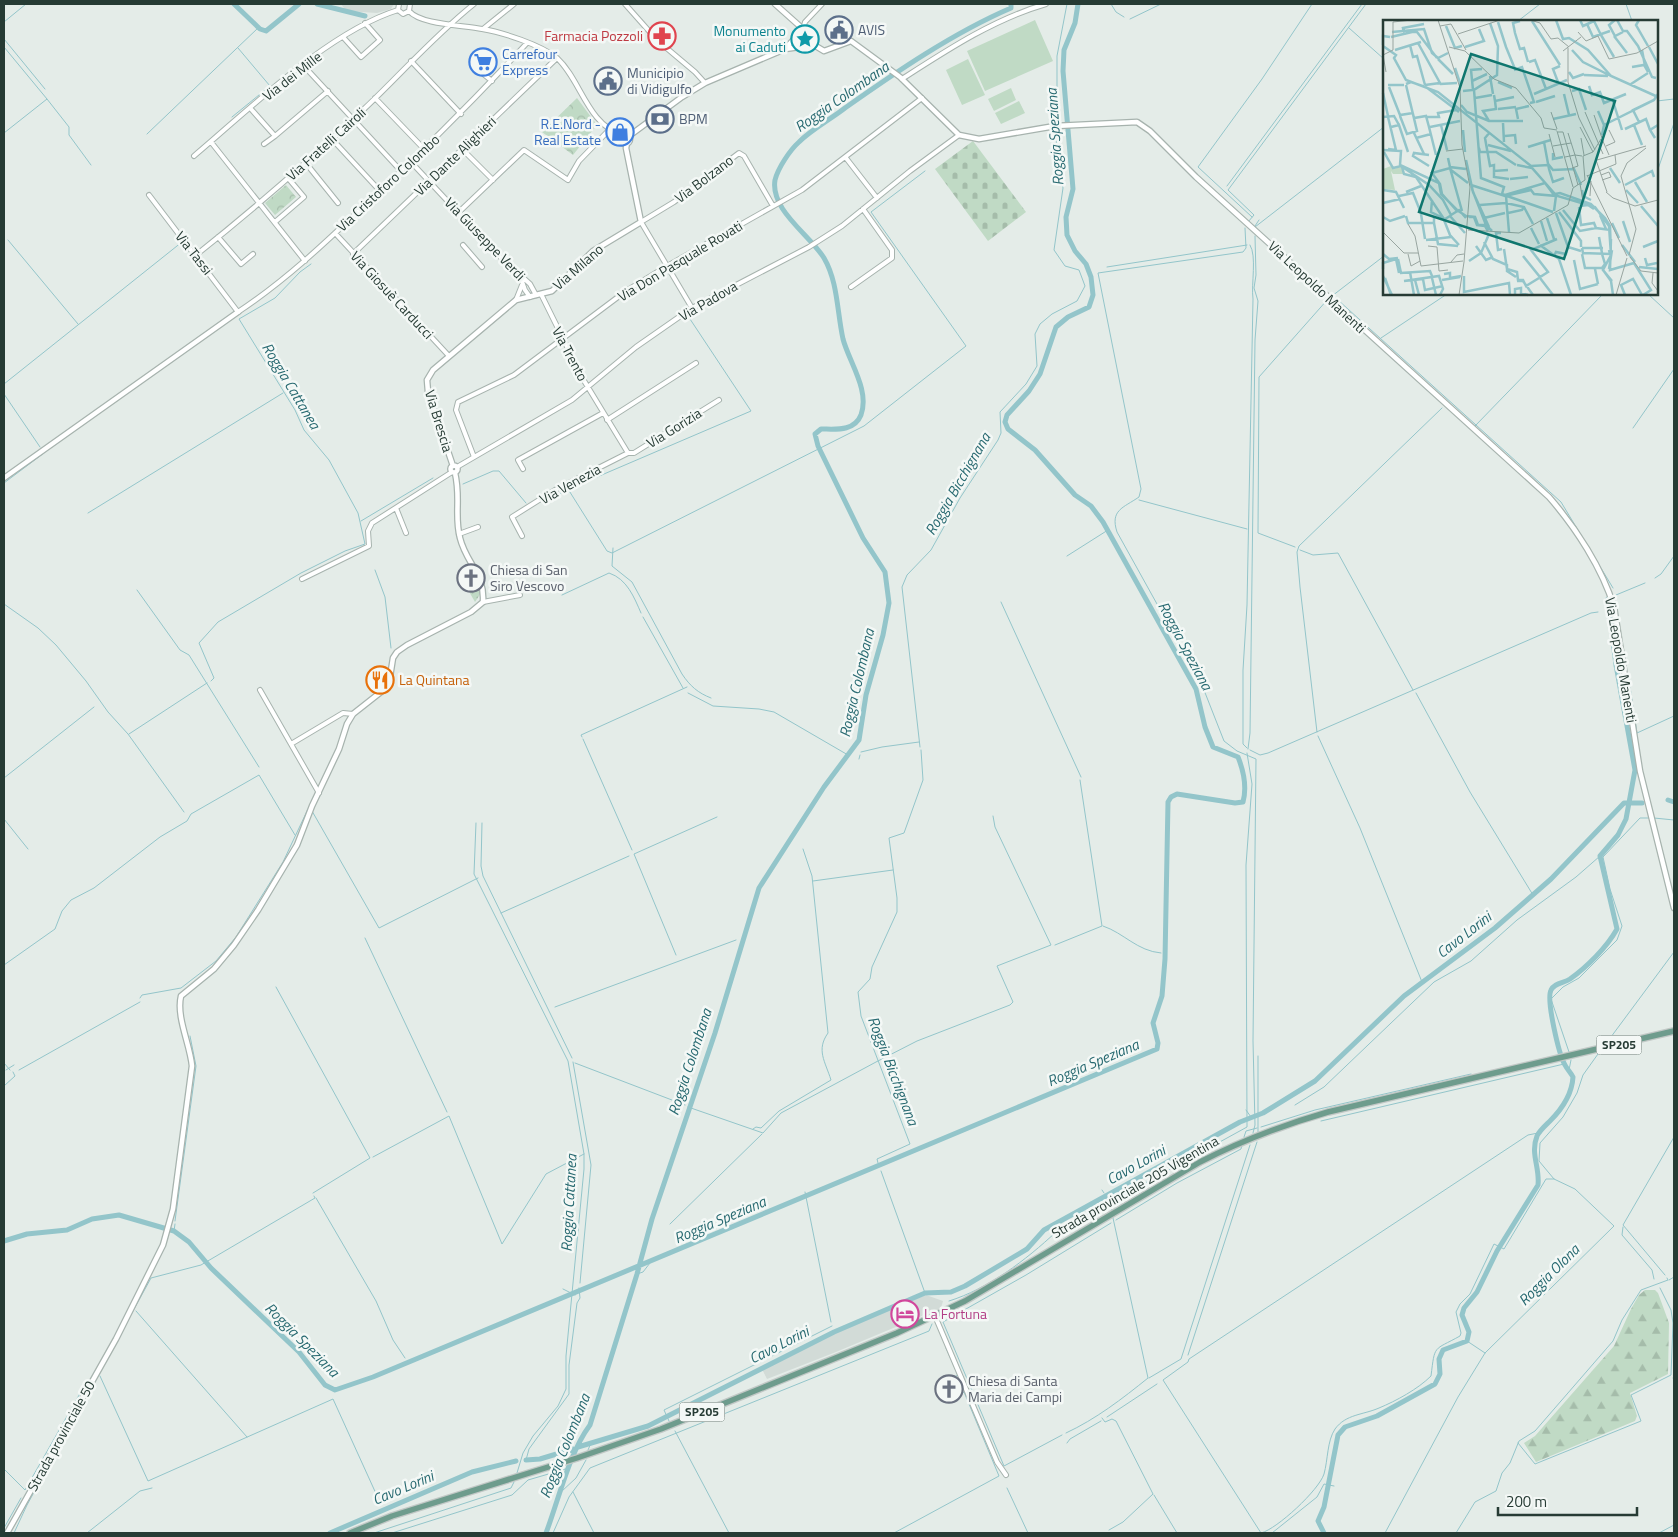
<svg xmlns="http://www.w3.org/2000/svg" width="1678" height="1537" viewBox="0 0 1678 1537" font-family="'Titillium Web',sans-serif">
  <style>
    .built { fill: #d2dbd7 }
    .grass { fill: url(#grass-dots) }
    .forest { fill: url(#forest-firs) }
    .cemetery { fill: url(#cemetery-stones) }
    .park { fill: url(#park-crowns) }
    .garden { fill: #c0dac5 }
    .lines { fill: none; stroke-linecap: round; stroke-linejoin: round }
    .stream { stroke: #93c5ca; stroke-width: 1 }
    .canal { stroke: #93c5ca; stroke-width: 5 }
    .minor-casing { stroke: #a7b3ae; stroke-width: 6 }
    .tertiary-casing { stroke: #a7b3ae; stroke-width: 7 }
    .primary-casing { stroke: #c2c8c6; stroke-width: 8 }
    .minor { stroke: #fff; stroke-width: 4 }
    .tertiary { stroke: #fff; stroke-width: 4.5 }
    .primary { stroke: #6e9c8d; stroke-width: 5.5 }
    .labels { text-anchor: middle; stroke-width: 5; stroke-linejoin: round; paint-order: stroke }
    .shield { fill: #f4f8f6; stroke: #64746e; stroke-width: 1 }
    .shield-label { font-size: 12px; font-weight: bold; fill: #263b34 }
    .service-label { font-size: 14px; fill: #4e5e75; stroke: #f4f8f6; text-anchor: start }
    .culture-label { font-size: 14px; fill: #0d838f; stroke: #f4f8f6; text-anchor: end }
    .health-label { font-size: 14px; fill: #be3a42; stroke: #f4f8f6; text-anchor: end }
    .shop-label { font-size: 14px; fill: #366cbe; stroke: #f4f8f6; text-anchor: start }
    .street-label { font-size: 14px; fill: #263b34; stroke: #f4f8f6 }
    .worship-label { font-size: 14px; fill: #5b616d; stroke: #f4f8f6; text-anchor: start }
    .food-label { font-size: 14px; fill: #c56008; stroke: #f4f8f6; text-anchor: start }
    .hotel-label { font-size: 14px; fill: #b23c85; stroke: #f4f8f6; text-anchor: start }
    .water-label { font-size: 15px; font-style: italic; fill: #276970; stroke: #f4f8f6 }
    .inset-river { fill: none; stroke: #93c5ca; stroke-width: 2.5 }
    .inset-road { fill: none; stroke: #98a5a0; stroke-width: 1 }
    .view { fill: #0f766e; fill-opacity: 0.15; stroke: #0f766e; stroke-width: 2.5 }
    .inset-edge { fill: none; stroke: #263b34; stroke-width: 2.5 }
  </style>
  <defs>
    <pattern id="grass-dots" width="8" height="8" patternUnits="userSpaceOnUse" patternTransform="scale(1.25)"><rect width="8" height="8" fill="#c0dac5"/><path d="M2 2h.1M6 6h.1" fill="none" stroke="#a5bcaa" stroke-width="1.8" stroke-linecap="round"/></pattern>
    <pattern id="forest-firs" width="22" height="20" patternUnits="userSpaceOnUse" patternTransform="scale(1.25)"><rect width="22" height="20" fill="#c0dac5"/><path d="M5 1l3.5 6h-7zM16 11l3.5 6h-7z" fill="#a5bcaa"/></pattern>
    <pattern id="cemetery-stones" width="16" height="16" patternUnits="userSpaceOnUse" patternTransform="scale(1.25)"><rect width="16" height="16" fill="#c0dac5"/><path d="M2 7V4a2 2 0 0 1 4 0v3zM10 15v-3a2 2 0 0 1 4 0v3z" fill="#a5bcaa"/></pattern>
    <pattern id="park-crowns" width="20" height="18" patternUnits="userSpaceOnUse" patternTransform="scale(1.25)"><rect width="20" height="18" fill="#c0dac5"/><path d="M2 6a3 3 0 1 1 6 0M12 15a3 3 0 1 1 6 0" fill="none" stroke="#a5bcaa"/></pattern>
  </defs>
  <rect width="100%" height="100%" fill="#e4ece8"/>
  <path class="built" d="M 341,4 L 394,4 L 391,9 L 377,13 L 346,11 Z
    M 926,1295 L 943,1301 L 941,1308 L 836,1352 L 767,1379 L 762,1369 L 770,1364 L 841,1330 Z"/>
  <path class="grass" d="M 478,581 L 481,593 L 475,602 L 467,588 Z"/>
  <path class="forest" d="M 1645,1290 L 1655,1290 L 1658,1293 L 1669,1323 L 1668,1374 L 1630,1393 L 1637,1416 L 1635,1421 L 1536,1462 L 1524,1443 L 1535,1436 L 1614,1346 L 1631,1309 L 1639,1295 Z"/>
  <path class="cemetery" d="M 973,141 L 1026,212 L 988,241 L 935,169 Z"/>
  <path class="park" d="M 577,98 L 597,125 L 573,155 L 542,132 Z
    M 286,185 L 296,197 L 275,215 L 265,203 Z"/>
  <path class="garden" d="M 1035,20 L 1053,61 L 985,91 L 967,51 Z
    M 968,59 L 985,95 L 962,105 L 946,70 Z
    M 1011,88 L 1016,100 L 994,111 L 988,99 Z
    M 1019,101 L 1025,113 L 1001,124 L 995,113 Z"/>
  <g class="lines">
    <path class="stream" d="M 1111,4 L 1116,12 L 1124,17
      M 1626,4 L 1632,21
      M 1130,19 L 1161,4
      M 1518,21 L 1540,4
      M 4,22 L 26,4
      M 1349,28 L 1384,59
      M 4,39 L 45,89
      M 4,47 L 47,99 L 4,133
      M 47,99 L 69,127 L 69,135 L 91,165
      M 1657,101 L 1674,99
      M 232,117 L 270,86 L 238,48
      M 1057,124 L 1057,56 L 1067,4
      M 147,134 L 258,28
      M 1657,172 L 1674,123
      M 1227,186 L 1362,4
      M 1252,217 L 1198,167 L 1262,79 L 1312,4
      M 1248,222 L 1254,215 L 1228,190 L 1366,4
      M 1255,226 L 1259,220
      M 1255,227 L 1384,127
      M 1245,228 L 1246,248 L 1243,252 L 1098,273 L 1141,489 L 1139,497 C 1123,508 1110,510 1117,532 L 1202,685 L 1224,741 L 1237,751 L 1256,759 L 1253,1041 L 1255,1125 L 1253,1133
      M 4,236 L 4,240
      M 8,240 L 78,324
      M 1107,267 L 1247,245
      M 1648,294 L 1674,318
      M 1332,296 L 1384,256
      M 1338,300 L 1561,502 L 1613,588
      M 1381,338 L 1447,294
      M 4,384 L 182,242
      M 4,394 L 40,447
      M 1475,426 L 1603,294
      M 1633,428 L 1674,369
      M 4,483 L 44,453
      M 463,484 L 493,471 L 499,471 L 526,503
      M 569,489 L 751,411 L 688,316
      M 1139,500 L 1247,529
      M 547,501 L 568,489 L 607,551 L 612,553 L 864,426 L 966,346 L 871,212 L 925,171
      M 88,513 L 283,393
      M 361,521 L 433,478
      M 1295,547 L 1258,533 L 1259,377 L 1328,299
      M 613,548 L 612,566 L 632,582 L 682,674 C 690,686 698,693 711,698
      M 1300,550 L 1313,555 L 1338,553 L 1413,690
      M 1067,556 L 1108,530
      M 375,570 L 385,597 L 391,648
      M 1655,578 L 1661,574 L 1674,556
      M 137,590 L 180,650 L 189,655 L 259,767
      M 562,595 L 609,573 C 627,579 634,597 641,613
      M 1616,595 L 1645,583
      M 1001,602 L 1081,777
      M 4,604 L 38,628 L 56,645 L 86,681 L 108,712 L 128,734 L 184,812
      M 1607,611 L 1609,611
      M 643,617 L 683,688
      M 211,681 L 214,678 L 199,643 L 218,622 L 301,573 L 345,551 L 365,544 L 358,513 L 329,460 L 304,430 L 295,410 L 239,319 L 275,298 L 300,272 L 311,264
      M 1630,687 L 1637,733 L 1674,716
      M 688,693 L 713,706 L 759,709 L 774,712 L 848,755
      M 1416,693 L 1470,792 L 1533,895
      M 1317,732 L 1300,587 L 1297,552 L 1299,546 L 1442,408
      M 129,734 L 207,683
      M 1318,736 L 1360,828 L 1422,982
      M 582,737 L 581,735 L 687,687
      M 583,739 L 632,850
      M 920,747 L 902,587 L 907,575 L 931,550 L 960,498 L 998,440 L 1001,433 L 1000,412 L 1026,384 L 1037,366 L 1035,334 L 1040,324 L 1052,314 L 1077,301 L 1085,286 L 1079,270 L 1065,266 L 1054,250 L 1063,188 L 1056,150 L 1057,128
      M 1247,748 L 1243,744 L 1243,670 L 1247,605 L 1253,299 C 1251,284 1257,256 1250,245
      M 1248,749 L 1250,733 L 1255,340 L 1258,301 L 1254,288 L 1256,275 L 1255,236
      M 1250,750 L 1260,755 L 1268,753 L 1591,613 L 1598,612
      M 861,752 L 882,747 L 919,742
      M 859,759 L 860,755
      M 4,778 L 94,707
      M 312,811 L 379,928 L 478,878
      M 1654,818 L 1674,820
      M 4,819 L 28,849
      M 476,823 L 474,874 L 568,1061 L 584,1154 L 584,1169 L 566,1356 L 566,1389 L 558,1406 L 533,1436 L 523,1453 L 517,1473
      M 482,823 L 481,866 L 483,876 L 572,1058
      M 813,881 L 893,870
      M 501,913 L 629,856
      M 1103,926 C 1124,933 1137,951 1161,953
      M 365,938 L 447,1112
      M 1055,945 L 1102,926 L 1080,780
      M 676,955 L 634,854 L 717,817
      M 4,965 L 55,929 L 62,911 L 71,900 L 94,888 L 160,837 L 187,821 L 191,814 L 259,775 L 295,835
      M 276,987 L 370,1158 L 313,1193
      M 140,998 L 142,995 L 181,988 L 216,961 L 236,937 L 283,862 L 308,809
      M 555,1007 L 736,940
      M 1605,1045 L 1674,952
      M 1569,1052 L 1551,999 L 1563,987 L 1579,978 L 1617,940 L 1622,926 L 1610,889 L 1603,857 L 1640,818 L 1649,818
      M 573,1062 L 591,1165 L 580,1283
      M 4,1063 L 10,1070
      M 575,1063 L 685,1105
      M 6,1070 L 14,1065
      M 19,1070 L 140,1002
      M 1569,1070 L 1571,1060
      M 4,1073 L 4,1076
      M 4,1086 L 15,1076 L 13,1072
      M 1295,1105 L 1324,1087 L 1434,982 L 1471,961 L 1517,920 L 1576,877 L 1600,856
      M 688,1107 L 763,1133 L 781,1113 L 876,1062 L 917,1041 L 1010,1005 L 1013,1002 L 997,966 L 1051,945 L 995,827 L 993,816
      M 1246,1110 L 1251,1117
      M 1321,1121 L 1564,1064
      M 1261,1127 L 1315,1110 L 1471,1074
      M 753,1129 L 756,1127 L 761,1128 L 779,1111 L 831,1080 C 825,1061 816,1050 828,1033 L 812,876 L 803,849
      M 1258,1132 L 1258,1056
      M 1538,1133 L 1528,1135 L 1189,1359 L 1188,1362 L 1163,1380 L 1261,1533 C 1277,1529 1319,1490 1324,1474 C 1328,1460 1327,1441 1335,1429 C 1346,1414 1363,1415 1379,1408 C 1396,1401 1418,1389 1431,1376 C 1435,1344 1433,1351 1460,1336 L 1461,1333 L 1456,1312 L 1460,1304 L 1470,1294 L 1494,1244 L 1504,1249 L 1546,1179 L 1554,1179
      M 1244,1137 L 1246,1131 L 1257,1128
      M 373,1157 L 449,1116 L 502,1244 L 546,1174 L 584,1154
      M 878,1163 L 877,1159 L 910,1144 L 861,1016 L 858,992 L 870,979 L 872,967 L 897,912 L 897,898 L 889,838 L 904,833 L 923,780 L 921,750
      M 881,1171 L 925,1293
      M 1102,1190 L 1104,1193
      M 805,1192 L 831,1322
      M 316,1198 L 376,1301 L 393,1340 L 405,1358
      M 1106,1198 L 1112,1210
      M 1116,1220 L 1177,1183 L 1241,1149 L 1242,1145
      M 175,1221 L 196,1066 L 190,1036
      M 670,1224 L 762,1134
      M 1623,1227 L 1622,1235 L 1652,1270 L 1654,1279
      M 174,1231 L 175,1224
      M 637,1274 L 643,1272 L 650,1263
      M 1665,1275 L 1623,1225 L 1674,1137
      M 1669,1280 L 1674,1277
      M 563,1289 L 575,1295
      M 949,1301 C 988,1289 1026,1260 1056,1232 L 1247,1127 L 1246,865 L 1252,784 L 1247,753
      M 136,1311 L 247,1437
      M 1467,1341 L 1485,1353
      M 1188,1355 L 1257,1142
      M 100,1376 L 148,1481 L 333,1399 L 378,1498
      M 1149,1378 L 1181,1359 L 1250,1145
      M 1673,1378 L 1674,1378
      M 1107,1417 L 1157,1384
      M 1102,1418 L 1105,1422 L 1112,1419 L 1116,1421 L 1153,1494 L 1123,1522 L 1109,1530
      M 669,1421 L 664,1410 L 832,1326
      M 675,1431 L 729,1533
      M 1066,1433 C 1096,1419 1122,1399 1148,1378 L 1113,1218
      M 1062,1435 L 1004,1466 L 943,1322 L 1026,1275 L 1111,1223
      M 1067,1443 L 1070,1439 L 1101,1421
      M 1518,1443 L 1535,1464 L 1641,1421 L 1631,1395 L 1671,1375 L 1673,1323 L 1671,1310 L 1660,1288
      M 588,1450 L 591,1443
      M 526,1460 L 529,1449 L 569,1394 L 569,1365 L 577,1303 L 580,1298 L 579,1288
      M 4,1469 L 25,1490 L 86,1383
      M 1007,1488 L 1028,1533
      M 561,1492 L 576,1478 L 586,1460
      M 573,1492 L 594,1533
      M 1154,1495 L 1177,1533
      M 4,1528 L 21,1498
      M 14,1533 L 27,1505 L 151,1278 L 201,1265 L 315,1198 L 314,1196
      M 87,1533 L 140,1491 L 152,1488
      M 374,1533 L 511,1488 L 514,1482
      M 392,1533 L 512,1495 L 528,1480 L 569,1468
      M 553,1533 L 569,1497 L 590,1468 L 929,1331 L 932,1324
      M 894,1533 L 999,1476 L 964,1392 L 944,1399 L 938,1385 L 958,1375 L 946,1348
      M 1272,1533 L 1317,1497 L 1324,1484 L 1334,1486
      M 1385,1533 L 1458,1397 L 1485,1353 L 1614,1226 L 1575,1189 L 1554,1179 L 1539,1161 L 1540,1143 L 1563,1117 L 1577,1093 L 1583,1075 L 1598,1054
      M 1456,1533 L 1475,1502 L 1496,1491 L 1502,1473 L 1510,1463 L 1519,1441 L 1535,1431 L 1613,1341 L 1622,1320 L 1641,1290 L 1668,1280 L 1667,1278
      M 1659,1533 L 1674,1525"/>
    <path class="canal" d="M 234,4 L 260,29 L 266,31 L 299,4
      M 317,4 L 365,16
      M 1607,600 L 1608,599
      M 1668,800 L 1674,802
      M 4,1241 L 27,1234 L 67,1230 L 92,1219 L 119,1215 L 174,1231 L 189,1242 L 211,1268 L 299,1352 L 325,1385 L 335,1390 L 373,1377 L 1157,1049 L 1158,1043 L 1153,1023 L 1162,996 L 1165,959 L 1168,802 L 1171,797 L 1177,794 L 1235,803 L 1243,802 C 1247,787 1244,772 1238,757 L 1213,747 L 1205,727 L 1196,689 L 1103,522 L 1091,506 L 1075,495 L 1035,450 L 1008,429 L 1005,422 L 1007,415 L 1029,391 L 1040,374 L 1056,327 L 1068,317 L 1089,307 L 1093,295 L 1091,277 L 1086,264 L 1075,251 L 1067,235 L 1066,217 L 1073,189 L 1063,71 L 1064,50 L 1075,23 L 1078,4
      M 578,1447 L 648,1426 L 834,1332 L 925,1293 L 951,1292 L 965,1286 L 1027,1249 L 1044,1230 L 1240,1122 L 1263,1113 L 1315,1081 L 1404,996 L 1495,928 L 1551,879 L 1624,803 L 1642,803
      M 526,1460 L 540,1459 L 573,1449
      M 330,1533 L 472,1472 L 516,1461
      M 546,1533 C 559,1499 569,1453 590,1425 L 637,1274 L 652,1219 L 715,1033 L 759,888 L 824,787 L 859,740 L 866,695 L 883,635 L 889,603 L 885,572 L 863,538 L 818,446 L 815,434 L 821,429 C 835,429 854,432 861,415 C 870,390 849,362 843,339 C 837,312 838,282 824,258 C 810,235 770,210 775,180 C 778,168 790,150 799,142 C 812,129 831,119 845,108 C 896,72 953,33 1011,8 L 1011,4
      M 1324,1533 L 1318,1521 L 1324,1507 L 1338,1435 L 1345,1427 L 1377,1416 L 1435,1384 L 1440,1374 L 1439,1359 L 1443,1350 L 1467,1341 L 1469,1332 L 1462,1315 L 1464,1308 L 1477,1292 L 1497,1251 L 1538,1185 C 1540,1167 1530,1154 1537,1136 C 1540,1130 1546,1125 1550,1121 C 1562,1109 1572,1094 1573,1077 C 1571,1073 1567,1069 1565,1065 C 1559,1055 1546,1000 1551,990 C 1554,983 1564,983 1570,979 C 1587,967 1607,947 1617,929 L 1600,856 L 1618,835 L 1626,819 L 1635,770 L 1616,665 L 1609,610"/>
    <g class="minor-casing">
      <path id="minor" d="M 399,4 L 398,10 L 403,14 L 409,11 L 410,4
        M 625,4 L 657,40 L 695,72 L 705,83
        M 409,11 C 421,25 464,25 482,29 C 502,32 541,45 557,58 C 581,80 587,124 622,135
        M 483,29 L 514,4
        M 803,29 L 805,22 L 822,4
        M 343,37 L 361,57 L 380,40 L 365,23
        M 411,61 L 461,114
        M 303,65 L 401,171
        M 477,69 L 492,81
        M 902,79 C 947,50 994,19 1046,4
        M 375,98 L 425,150
        M 251,109 L 275,136 L 328,91
        M 331,138 L 380,191
        M 211,142 L 305,261
        M 264,144 L 275,136
        M 462,149 L 493,180
        M 194,156 C 251,108 328,32 398,10
        M 846,158 L 877,198
        M 305,162 L 338,203
        M 411,162 L 497,254 L 530,284 L 536,295
        M 149,195 L 238,312 C 285,281 325,243 366,204 C 422,152 475,99 527,43
        M 459,212 L 524,150 L 568,180 L 579,161 L 609,130
        M 275,222 L 304,197 L 288,178
        M 335,233 L 449,356
        M 218,237 L 241,264 L 253,254
        M 463,245 L 482,267
        M 353,254 L 557,58
        M 196,255 C 254,209 310,160 364,109 C 401,74 434,36 474,4
        M 520,276 L 525,290 L 530,297
        M 851,287 L 892,258 L 892,250 L 863,209
        M 541,294 L 583,379 L 628,453
        M 516,300 L 522,285
        M 692,308 L 641,222 L 674,202 L 739,153 L 744,156 L 773,206
        M 607,420 L 696,363
        M 474,457 L 456,410 L 458,402 L 514,375 L 626,291 L 667,266 L 802,190 L 922,98
        M 457,467 L 572,400 L 636,347 L 692,308 L 809,247 L 842,226 L 910,171 L 959,135
        M 523,469 L 518,460 L 603,413
        M 396,508 L 406,533
        M 459,534 L 478,527
        M 522,536 L 512,517 L 555,490 L 628,453 L 634,453 L 719,400
        M 302,579 L 369,546 L 368,531 L 372,523 L 452,472
        M 483,602 L 520,595
        M 260,690 L 319,793
        M 291,744 L 343,713 L 353,714
        M 935,1316 L 997,1462 L 1006,1475"/>
    </g>
    <g class="tertiary-casing">
      <path id="tertiary" d="M 775,4 L 803,29 L 814,45 L 824,51 L 851,41 L 900,77 L 959,135 L 979,139 L 1055,126 L 1137,122 L 1150,131 L 1196,177 L 1549,497 C 1576,528 1602,568 1614,607 L 1640,771 L 1674,908
        M 786,48 L 803,29
        M620 139a5 5 0 1 1 10 0a5 5 0 1 1-10 0Z
        M 629,136 L 682,97 L 705,83 L 785,49 L 814,45
        M450.5 469a3.5 3.5 0 1 1 7 0a3.5 3.5 0 1 1-7 0Z
        M 453,466 L 428,392 L 427,380 L 433,370 L 516,300 L 552,291 L 593,251 L 641,222 L 626,148 L 627,143
        M 4,478 L 238,312
        M 7,1533 L 116,1339 L 163,1245 L 173,1209 L 192,1066 C 190,1044 176,1017 181,996 L 214,969 L 234,945 L 258,910 L 297,845 L 312,806 L 339,749 L 347,724 L 353,714 L 386,688 L 389,683 L 393,658 L 397,652 L 407,645 L 471,612 L 483,602 C 485,574 466,563 460,538 C 454,516 461,498 455,473"/>
    </g>
    <g class="primary-casing">
      <path id="primary" d="M 350,1533 L 392,1516 L 577,1458 L 661,1429 L 897,1333 L 965,1301 L 1200,1162 C 1241,1141 1283,1125 1328,1112 L 1674,1031"/>
    </g>
    <use href="#minor" class="minor"/>
    <use href="#tertiary" class="tertiary"/>
    <use href="#primary" class="primary"/>
  </g>
  <defs>
    <g id="civic-ring" transform="scale(1.4375)"><circle r="9.5" fill="#f4f8f6" stroke="#5c6f8a" stroke-width="1.5"/><path d="M-.6-6.5H3V-4.5H.6V-3L4-1V1h2V6H-6V1h2V-1L-.6-3ZM-1.2 2.5V6h2.4V2.5Z" fill="#5c6f8a"/></g>
    <g id="pharmacy-ring" transform="scale(1.4375)"><circle r="9.5" fill="#f4f8f6" stroke="#e0444e" stroke-width="1.5"/><path d="M-2-6h4v4h4v4h-4v4h-4v-4h-4v-4h4Z" fill="#e0444e"/></g>
    <g id="sight-ring" transform="scale(1.4375)"><circle r="9.5" fill="#f4f8f6" stroke="#0f9aa8" stroke-width="1.5"/><path d="M0-6L1.8-2.2L6-1.7L2.9 1.2L3.7 5.4L0 3.3L-3.7 5.4L-2.9 1.2L-6-1.7L-1.8-2.2Z" fill="#0f9aa8"/></g>
    <g id="supermarket-ring" transform="scale(1.4375)"><circle r="9.5" fill="#f4f8f6" stroke="#3f7fe0" stroke-width="1.5"/><path d="M-6-5.5h2.5l.6 2H6L4.5 2H-2.5L-4.4-4H-6ZM-1.5 3.2a1.3 1.3 0 1 0 .1 0ZM3 3.2a1.3 1.3 0 1 0 .1 0Z" fill="#3f7fe0"/></g>
    <g id="bank-ring" transform="scale(1.4375)"><circle r="9.5" fill="#f4f8f6" stroke="#5c6f8a" stroke-width="1.5"/><path d="M-6-4H6V4H-6ZM0-2.3a2.3 2.3 0 1 0 0 4.6a2.3 2.3 0 1 0 0-4.6Z" fill="#5c6f8a"/></g>
    <g id="shop-ring" transform="scale(1.4375)"><circle r="9.5" fill="#f4f8f6" stroke="#3f7fe0" stroke-width="1.5"/><path d="M-5-2.5h2.3a2.7 3.5 0 0 1 5.4 0H5L5.5 6h-11ZM-1.5-2.5h3a1.5 2.3 0 0 0-3 0Z" fill="#3f7fe0"/></g>
    <g id="church-ring" transform="scale(1.4375)"><circle r="9.5" fill="#f4f8f6" stroke="#6b7280" stroke-width="1.5"/><path d="M-1.2-6h2.4v3.5h3.3v2.4h-3.3V6h-2.4V-.1h-3.3v-2.4h3.3Z" fill="#6b7280"/></g>
    <g id="restaurant-ring" transform="scale(1.4375)"><circle r="9.5" fill="#f4f8f6" stroke="#e8710a" stroke-width="1.5"/><path d="M-5-6h1v4h1v-4h1v4h1v-4h1v5L-1.5 .5V6h-2V.5L-5-1ZM5-6V6H3V1.5H1.5Q1.5-4 5-6Z" fill="#e8710a"/></g>
    <g id="hotel-ring" transform="scale(1.4375)"><circle r="9.5" fill="#f4f8f6" stroke="#d1479c" stroke-width="1.5"/><path d="M-6-4.5h1.5V1H6V5H4.5V3h-9V5H-6ZM-4 0a1.8 1.8 0 1 1 3.6 0ZM.5 0V-2.5h3Q6-2.5 6 0Z" fill="#d1479c"/></g>
  </defs>
  <g fill-rule="evenodd">
    <use href="#civic-ring" x="839" y="30"/>
    <use href="#pharmacy-ring" x="662" y="36"/>
    <use href="#sight-ring" x="805" y="39"/>
    <use href="#supermarket-ring" x="483" y="62"/>
    <use href="#civic-ring" x="608" y="81"/>
    <use href="#bank-ring" x="660" y="119"/>
    <use href="#shop-ring" x="620" y="132"/>
    <use href="#church-ring" x="471" y="578"/>
    <use href="#restaurant-ring" x="380" y="680"/>
    <use href="#hotel-ring" x="905" y="1314"/>
    <use href="#church-ring" x="949" y="1389"/>
  </g>
  <g class="labels">
    <g class="shield">
      <rect x="1596.5" y="1035.5" width="45" height="19" rx="4"/>
      <rect x="679.5" y="1402.5" width="45" height="19" rx="4"/>
    </g>
    <g class="shield-label">
      <text x="1619" y="1049">SP205</text>
      <text x="702" y="1416">SP205</text>
    </g>
    <g class="service-label">
      <text x="858" y="35">AVIS</text>
      <text x="627" y="78">Municipio<tspan x="627" dy="16">di Vidigulfo</tspan></text>
      <text x="679" y="124">BPM</text>
    </g>
    <g class="culture-label">
      <text x="786" y="36">Monumento<tspan x="786" dy="16">ai Caduti</tspan></text>
    </g>
    <g class="health-label">
      <text x="643" y="41">Farmacia Pozzoli</text>
    </g>
    <g class="shop-label">
      <text x="502" y="59">Carrefour<tspan x="502" dy="16">Express</tspan></text>
      <text x="601" y="129" text-anchor="end">R.E.Nord -<tspan x="601" dy="16">Real Estate</tspan></text>
    </g>
    <g class="street-label">
      <text transform="translate(292 76) rotate(-38)" y="5">Via dei Mille</text>
      <text transform="translate(326 144) rotate(-42)" y="5">Via Fratelli Cairoli</text>
      <text transform="translate(455 156) rotate(-44)" y="5">Via Dante Alighieri</text>
      <text transform="translate(704 179) rotate(-37)" y="5">Via Bolzano</text>
      <text transform="translate(388 183) rotate(-43)" y="5">Via Cristoforo Colombo</text>
      <text transform="translate(485 239) rotate(46)" y="5">Via Giuseppe Verdi</text>
      <text transform="translate(194 253) rotate(52)" y="5">Via Tassi</text>
      <text transform="translate(680 261) rotate(-31)" y="5">Via Don Pasquale Rovati</text>
      <text transform="translate(578 267) rotate(-41)" y="5">Via Milano</text>
      <text transform="translate(1317 287) rotate(43)" y="5">Via Leopoldo Manenti</text>
      <text transform="translate(392 295) rotate(47)" y="5">Via Giosuè Carducci</text>
      <text transform="translate(708 301) rotate(-30)" y="5">Via Padova</text>
      <text transform="translate(570 354) rotate(62)" y="5">Via Trento</text>
      <text transform="translate(439 421) rotate(73)" y="5">Via Brescia</text>
      <text transform="translate(674 428) rotate(-32)" y="5">Via Gorizia</text>
      <text transform="translate(570 484) rotate(-29)" y="5">Via Venezia</text>
      <text transform="translate(1621 660) rotate(80)" y="5">Via Leopoldo Manenti</text>
      <text transform="translate(1135 1187) rotate(-30)" y="5">Strada provinciale 205 Vigentina</text>
      <text transform="translate(61 1436) rotate(-61)" y="5">Strada provinciale 50</text>
    </g>
    <g class="worship-label">
      <text x="490" y="575">Chiesa di San<tspan x="490" dy="16">Siro Vescovo</tspan></text>
      <text x="968" y="1386">Chiesa di Santa<tspan x="968" dy="16">Maria dei Campi</tspan></text>
    </g>
    <g class="food-label">
      <text x="399" y="685">La Quintana</text>
    </g>
    <g class="hotel-label">
      <text x="924" y="1319">La Fortuna</text>
    </g>
    <g class="water-label">
      <text transform="translate(842 97) rotate(-35)" y="5">Roggia Colombana</text>
      <text transform="translate(1055 137) rotate(-94)" y="5">Roggia Speziana</text>
      <text transform="translate(291 386) rotate(59)" y="5">Roggia Cattanea</text>
      <text transform="translate(958 484) rotate(-60)" y="5">Roggia Bicchignana</text>
      <text transform="translate(1185 646) rotate(62)" y="5">Roggia Speziana</text>
      <text transform="translate(857 683) rotate(-77)" y="5">Roggia Colombana</text>
      <text transform="translate(1464 935) rotate(-38)" y="5">Cavo Lorini</text>
      <text transform="translate(690 1062) rotate(-72)" y="5">Roggia Colombana</text>
      <text transform="translate(1093 1063) rotate(-23)" y="5">Roggia Speziana</text>
      <text transform="translate(893 1071) rotate(69)" y="5">Roggia Bicchignana</text>
      <text transform="translate(1136 1165) rotate(-29)" y="5">Cavo Lorini</text>
      <text transform="translate(569 1203) rotate(-87)" y="5">Roggia Cattanea</text>
      <text transform="translate(720 1220) rotate(-23)" y="5">Roggia Speziana</text>
      <text transform="translate(1549 1275) rotate(-45)" y="5">Roggia Olona</text>
      <text transform="translate(302 1340) rotate(45)" y="5">Roggia Speziana</text>
      <text transform="translate(779 1345) rotate(-27)" y="5">Cavo Lorini</text>
      <text transform="translate(565 1446) rotate(-68)" y="5">Roggia Colombana</text>
      <text transform="translate(403 1488) rotate(-23)" y="5">Cavo Lorini</text>
    </g>
  </g>
  <g transform="translate(1383 20)">
    <rect width="275" height="275" fill="#e4ece8"/>
    <path d="M 8,146 L 10,149 L 18,147 L 21,154 L 10,154 L 8,151 L 12,170 L 0,169 L 0,149 Z" fill="#c0dac5"/>
    <path class="inset-river" d="M 173,0 L 180,19 L 186,18 L 205,30 L 228,56 L 275,77M 197,0 L 200,6 L 211,1M 232,0 L 226,5 L 232,16 L 240,12M 234,0 L 240,11 L 244,11 L 255,26 L 269,57 L 273,58M 256,0 L 253,5 L 265,26M 137,1 L 130,3 L 132,13 L 137,29 L 141,28 L 145,42M 149,1 L 177,45M 211,1 L 218,15M 115,2 L 123,27M 107,3 L 115,26 L 114,55 L 91,70 L 98,158 L 121,167 L 119,174 L 122,175 L 162,163 L 171,175 L 212,187 L 226,206 L 228,235 L 220,250 L 228,261 L 230,275M 204,4 L 210,17 L 227,11M 63,6 L 72,28 L 79,26M 9,12 L 41,9 L 49,33 L 55,38 L 65,33M 29,12 L 34,12 L 54,38M 22,15 L 20,8 L 41,4M 218,15 L 231,37M 231,16 L 244,33M 8,17 L 29,12M 35,23 L 57,63 L 42,65M 0,25 L 0,16 L 7,17M 27,25 L 30,37 L 34,36 L 42,65M 0,26 L 13,35 L 11,38 L 23,60 L 55,72 L 148,146 L 166,145 L 170,150 L 191,149 L 198,165M 82,27 L 101,21 L 96,9M 123,27 L 132,49M 266,27 L 275,44M 12,30 L 38,22M 189,30 L 200,42 L 228,56M 259,30 L 262,46M 55,39 L 70,54M 146,42 L 152,40 L 163,69M 249,47 L 261,45 L 265,52M 72,48 L 78,66M 131,50 L 139,47 L 151,82 L 147,83M 186,52 L 190,58 L 201,54M 201,55 L 225,56M 107,56 L 110,74M 89,61 L 104,54M 115,62 L 129,68M 175,62 L 170,49 L 177,46M 23,64 L 28,62 L 43,67 L 76,92M 57,64 L 74,63M 248,64 L 265,53M 5,65 L 21,65M 206,66 L 209,75 L 217,72 L 221,83 L 243,74M 6,67 L 17,95 L 30,93M 80,71 L 90,70 L 88,50 L 99,49M 189,71 L 196,69 L 203,90M 0,73 L 5,96M 151,74 L 184,60M 181,74 L 186,95M 111,75 L 112,81 L 131,77M 92,78 L 109,75M 230,81 L 239,110M 153,82 L 172,76M 78,85 L 84,92 L 106,101 L 140,101M 115,89 L 133,87M 215,91 L 221,105M 30,94 L 31,98 L 43,96 L 46,107M 17,96 L 24,114 L 34,111 L 23,65M 0,97 L 11,96 L 16,105M 43,97 L 56,97 L 55,93 L 73,90M 135,99 L 133,89 L 146,86M 170,99 L 193,94M 106,101 L 100,91 L 113,89 L 112,81M 256,102 L 250,90 L 271,80M 120,103 L 121,122M 58,105 L 64,130M 251,105 L 259,125M 8,107 L 16,105 L 25,132M 46,107 L 53,135M 47,107 L 77,101M 242,109 L 263,99 L 267,110M 80,110 L 82,132M 107,112 L 102,118 L 107,146 L 111,145 L 111,151 L 125,150M 31,113 L 41,134M 219,115 L 221,105 L 271,80 L 275,74M 122,116 L 132,115 L 133,124M 33,118 L 48,114M 272,118 L 267,110 L 275,105M 168,120 L 161,122 L 166,149 L 170,162 L 181,158M 105,125 L 128,131M 145,127 L 161,122M 96,128 L 97,132 L 113,132 L 133,145M 5,129 L 13,130 L 5,97M 0,130 L 18,131 L 17,145 L 56,163 L 58,174 L 74,190 L 83,196 L 92,197 L 95,205 L 103,205 L 109,211M 1,132 L 10,148 L 18,146 L 46,165 L 60,180 L 68,195 L 76,190 L 83,198M 170,133 L 170,139 L 180,137M 46,135 L 31,133 L 30,136 L 46,146M 65,138 L 67,147 L 83,149M 83,140 L 90,172 L 106,207M 134,145 L 149,148 L 172,174 L 177,173 L 208,184 L 222,198 L 227,206 L 228,235 L 220,250 L 229,261M 19,147 L 21,154 L 33,157 L 61,199M 227,148 L 237,163M 68,150 L 85,163M 111,152 L 111,157 L 126,159M 127,159 L 145,157M 252,162 L 264,182M 88,165 L 122,176 L 148,170 L 151,174 L 173,176 L 171,191M 242,165 L 269,151 L 271,157M 89,169 L 103,205M 0,170 L 13,172 L 21,188M 199,170 L 200,176 L 208,180M 243,170 L 255,183M 23,172 L 38,166M 16,176 L 30,173 L 38,193M 123,176 L 126,212M 124,176 L 170,192M 49,180 L 48,192 L 60,198M 0,183 L 17,179M 123,183 L 141,187 L 150,204M 97,185 L 123,183M 197,186 L 205,185 L 211,189M 258,186 L 275,206M 196,187 L 198,205 L 211,203 L 213,208 L 228,210M 180,190 L 197,211 L 213,208M 74,191 L 59,174 L 57,164 L 49,153 L 67,148 L 79,191M 176,192 L 198,221 L 198,227M 125,193 L 139,190 L 141,187M 173,193 L 185,227 L 198,231M 38,194 L 42,219M 217,195 L 223,209M 23,196 L 25,203 L 51,203 L 51,196M 0,197 L 7,201 L 22,196M 86,197 L 91,197 L 94,205 L 102,206 L 105,211M 101,198 L 122,193M 164,198 L 171,219M 62,199 L 67,196 L 82,213M 61,200 L 67,215 L 76,225M 158,201 L 164,221M 240,201 L 247,222M 51,203 L 55,224 L 75,226M 229,203 L 236,218M 148,208 L 156,224M 118,213 L 113,213 L 115,230 L 119,229M 216,217 L 219,233M 228,219 L 227,250 L 251,243 L 268,270 L 260,275M 43,220 L 68,217M 101,222 L 110,239 L 124,245 L 124,251 L 133,257M 157,225 L 176,239 L 188,275M 239,225 L 252,242M 93,226 L 103,240 L 110,237M 260,227 L 275,221M 199,228 L 200,233 L 227,234 L 226,230M 199,228 L 220,228M 121,229 L 124,249 L 134,252 L 135,260 L 140,260 L 143,266 L 156,258M 0,234 L 6,239 L 15,238M 199,234 L 202,248 L 219,248 L 222,244 L 219,234M 140,236 L 157,257 L 165,252 L 148,230 L 174,219M 171,236 L 173,232 L 183,234 L 185,227M 262,238 L 264,245 L 274,243M 15,239 L 18,253 L 47,251 L 49,256M 191,240 L 197,269 L 215,264M 86,241 L 98,233 L 106,214M 256,247 L 275,249M 0,249 L 0,243 L 13,239 L 16,253M 212,249 L 215,264M 226,249 L 229,230M 27,252 L 31,275M 61,254 L 67,253 L 67,258 L 78,256M 0,256 L 9,275M 81,256 L 81,272 L 126,263 L 127,275M 2,258 L 8,275M 49,258 L 53,275M 157,258 L 170,275M 32,260 L 36,275M 59,260 L 77,257M 21,261 L 56,256 L 60,269 L 57,275M 21,261 L 40,259 L 42,270 L 60,266M 134,261 L 140,261 L 150,275M 132,274 L 132,269 L 138,268 L 138,273 L 145,275M 242,275 L 238,265 L 250,259 L 259,275"/>
    <path class="inset-road" d="M 55,0 L 77,68 L 79,125 L 87,167 L 81,242M 147,0 L 157,3 L 168,19 L 175,18 L 186,27M 10,2 L 29,0M 57,6 L 68,4 L 83,30M 195,12 L 203,21 L 215,16 L 226,39 L 254,33 L 275,21M 75,14 L 117,0M 66,27 L 82,31 L 111,59 L 133,68 L 158,98 L 161,108 L 174,110M 185,28 L 185,62 L 196,98 L 212,130M 180,31 L 198,17M 3,52 L 0,35 L 10,30 L 10,2M 168,92 L 174,109M 202,92 L 220,134M 211,95 L 219,118M 197,107 L 210,132M 174,111 L 190,167M 175,112 L 180,112 L 195,165M 185,113 L 192,135 L 199,136M 166,114 L 172,137M 198,118 L 201,135M 219,119 L 226,135M 170,126 L 188,123M 223,126 L 232,122 L 226,110M 63,131 L 80,129M 200,136 L 210,132 L 218,119M 182,137 L 192,135 L 195,146 L 189,148M 213,140 L 224,172M 214,140 L 263,126M 204,155 L 244,236M 218,155 L 226,152 L 228,157 L 219,160M 204,156 L 233,144 L 232,135M 197,164 L 200,181M 223,172 L 230,178 L 252,186 L 275,180M 207,176 L 208,161M 25,204 L 32,216 L 38,246 L 80,241M 85,210 L 136,213 L 185,185 L 190,168 L 202,160 L 200,136M 0,212 L 21,233 L 35,233M 45,226 L 54,227 L 56,251 L 65,250M 25,234 L 28,246 L 37,241M 246,235 L 253,209 L 238,156 L 244,143 L 263,128M 247,237 L 258,251 L 275,253M 68,242 L 74,235 L 81,234M 270,253 L 269,263 L 275,271M 76,275 L 81,242M 233,275 L 244,238"/>
    <path class="view" d="M 88,34 L 232,81 L 181,239 L 36,192 Z"/>
    <rect width="275" height="275" class="inset-edge"/>
  </g>
  <rect width="1678" height="1537" fill="none" stroke="#263b34" stroke-width="10"/>
  <path d="M1498 1507v8h139v-8" fill="none" stroke="#263b34" stroke-width="2.5"/>
  <text x="1506" y="1507" font-size="15" fill="#263b34" stroke="#f4f8f6" stroke-width="4" paint-order="stroke">200 m</text>
</svg>
